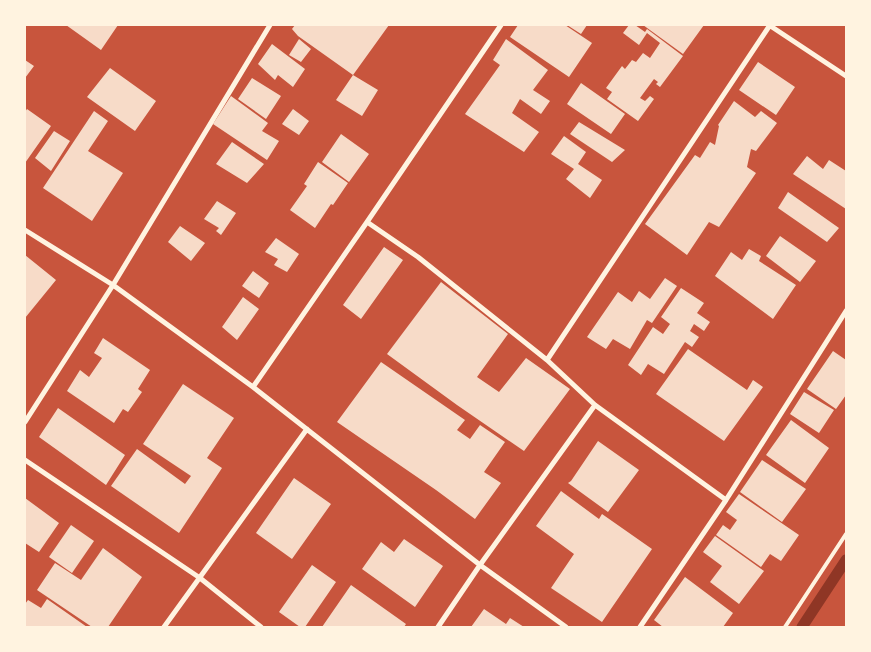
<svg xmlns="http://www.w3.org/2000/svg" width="871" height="652" viewBox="0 0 871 652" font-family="'PT Sans',sans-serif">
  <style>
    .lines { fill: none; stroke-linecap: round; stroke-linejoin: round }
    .stream { stroke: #8f3625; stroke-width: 11 }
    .building { fill: #f7dbc8 }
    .service { stroke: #fff3e0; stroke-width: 4 }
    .minor { stroke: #fff3e0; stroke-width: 5 }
  </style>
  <rect width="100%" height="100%" fill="#c8553d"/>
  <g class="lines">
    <path class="stream" d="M 802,627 L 846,560"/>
  </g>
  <path class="building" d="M 66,25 L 118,25 L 101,50 Z
    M 295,25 L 389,25 L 353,75 L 298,36 L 292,29 Z
    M 518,25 L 565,25 L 592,43 L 569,77 L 510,37 Z
    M 567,25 L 587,25 L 581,34 Z
    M 629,25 L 635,25 L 645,32 L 647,29 L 683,56 L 660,87 L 656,84 L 658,82 L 654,79 L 640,98 L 645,101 L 650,96 L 654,99 L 638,121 L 607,99 L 612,92 L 606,88 L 622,66 L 625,69 L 632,60 L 636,62 L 643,53 L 650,58 L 660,43 L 647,33 L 639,45 L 623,33 Z
    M 643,25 L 704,25 L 683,54 Z
    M 299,39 L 311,49 L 301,62 L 289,55 Z
    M 506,39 L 548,70 L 533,90 L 550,101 L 541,114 L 520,99 L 512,113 L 539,132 L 524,152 L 465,114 L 500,65 L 493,60 Z
    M 272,44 L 305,69 L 293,87 L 278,75 L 275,80 L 258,64 Z
    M 25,60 L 34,66 L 25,78 Z
    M 758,62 L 795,87 L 776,115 L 739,90 Z
    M 110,68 L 156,101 L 135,131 L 87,97 Z
    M 353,75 L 378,90 L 362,116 L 336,100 Z
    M 252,78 L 281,96 L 266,119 L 238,99 Z
    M 581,83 L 625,114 L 611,134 L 567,104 Z
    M 231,96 L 268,123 L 262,131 L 279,141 L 267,160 L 213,124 Z
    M 734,101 L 755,117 L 761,111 L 777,123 L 756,151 L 751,149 L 747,167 L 756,173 L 719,227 L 709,222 L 687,255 L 645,224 L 695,155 L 700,158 L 710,142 L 715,145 L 719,126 L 718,125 Z
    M 27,109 L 51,126 L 25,163 L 25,112 Z
    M 293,109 L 309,121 L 299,135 L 282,124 Z
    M 94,111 L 108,121 L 88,151 L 123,173 L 92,221 L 43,188 Z
    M 579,122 L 625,150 L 612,162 L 570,134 Z
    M 54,131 L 70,141 L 51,171 L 35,158 Z
    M 341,134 L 369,154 L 349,182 L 322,162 Z
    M 564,136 L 586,152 L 578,164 L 602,180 L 590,198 L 566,179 L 574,169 L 551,154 Z
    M 232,142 L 264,164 L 247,183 L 216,164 Z
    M 807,156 L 823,169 L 829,160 L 846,171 L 846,209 L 793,174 Z
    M 318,162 L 348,183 L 333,205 L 331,204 L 315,228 L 290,210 L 307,186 L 304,184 Z
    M 788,192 L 839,228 L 827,242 L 778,208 Z
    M 217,201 L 236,213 L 221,235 L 216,231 L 219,228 L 204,219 Z
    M 180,226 L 205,243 L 191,261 L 168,242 Z
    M 780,236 L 816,261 L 800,282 L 766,256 Z
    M 276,238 L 299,254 L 287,272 L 274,265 L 278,259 L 265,252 Z
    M 384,247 L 403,260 L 361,319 L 343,305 Z
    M 749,249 L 761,256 L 759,261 L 796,285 L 773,319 L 715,276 L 731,252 L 742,260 Z
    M 25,255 L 56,280 L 25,318 Z
    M 253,271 L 269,283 L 259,298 L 242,286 Z
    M 665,278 L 677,286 L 652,323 L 647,320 L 630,349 L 613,339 L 606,349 L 587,337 L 618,292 L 632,302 L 639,291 L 650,299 Z
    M 441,282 L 508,334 L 477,377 L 499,392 L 526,358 L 570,389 L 524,451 L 457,405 L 387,354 Z
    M 681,288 L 704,303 L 697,313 L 710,322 L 704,331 L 694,324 L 690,331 L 699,337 L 692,347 L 685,342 L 664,374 L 648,364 L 641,375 L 628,365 L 653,327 L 663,334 L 670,324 L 661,317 Z
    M 243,297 L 259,309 L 237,340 L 222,327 Z
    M 103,338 L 150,370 L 138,389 L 142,392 L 128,412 L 123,409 L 114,423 L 67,391 L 80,370 L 89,377 L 102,358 L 94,353 Z
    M 688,349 L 747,390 L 753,380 L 763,387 L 724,441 L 656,394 Z
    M 833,351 L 846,360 L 846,395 L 836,409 L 807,389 Z
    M 381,362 L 465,420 L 457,430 L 470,439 L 480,425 L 505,442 L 484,472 L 501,483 L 475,519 L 436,490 L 337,422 Z
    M 183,384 L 234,418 L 207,458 L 222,468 L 179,533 L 111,486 L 137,449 L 185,484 L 191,476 L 143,444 Z
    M 804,392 L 834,410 L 819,433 L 790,414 Z
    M 58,408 L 125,455 L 106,485 L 39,437 Z
    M 791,420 L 829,448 L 805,483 L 766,455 Z
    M 598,441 L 639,470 L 608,512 L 568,483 L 571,481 Z
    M 762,460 L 806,489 L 782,522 L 740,492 Z
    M 294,478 L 331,504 L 292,559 L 256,533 Z
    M 561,491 L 599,519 L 602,514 L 652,549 L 602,622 L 551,588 L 574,554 L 536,526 Z
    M 739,494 L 799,535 L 781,561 L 770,554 L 761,567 L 716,535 L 723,525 L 730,530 L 737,520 L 726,512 Z
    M 25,498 L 59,523 L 39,552 L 25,543 Z
    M 71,525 L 94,541 L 72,573 L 49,557 Z
    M 715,536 L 764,571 L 739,604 L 710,582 L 722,566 L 703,552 Z
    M 404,539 L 443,566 L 415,607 L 362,569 L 381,542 L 394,552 Z
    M 103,548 L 142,577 L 108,627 L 92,627 L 37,590 L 55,563 L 81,580 Z
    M 312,565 L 336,582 L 305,627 L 300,627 L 279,612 Z
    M 685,577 L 733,613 L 723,627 L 663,627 L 654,620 Z
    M 351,585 L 406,624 L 404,627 L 322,627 Z
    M 47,599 L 87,627 L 25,627 L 25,604 L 28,600 L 41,608 Z
    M 484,609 L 506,624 L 510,618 L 524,627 L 471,627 Z"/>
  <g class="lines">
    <path class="service" d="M 785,627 L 846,534"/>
    <path class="minor" d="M 769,25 L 846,76
      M 367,222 L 418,257 L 547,360 L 595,405 L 726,500
      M 25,230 L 113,285 L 253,387 L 480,565 L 566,627
      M 547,360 L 770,25
      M 253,387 L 367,222 L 501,25
      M 25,422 L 113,285 L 270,25
      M 25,460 L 200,578 L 261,627
      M 164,627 L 307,429
      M 438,627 L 480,565 L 595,405
      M 640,627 L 726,500 L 846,311"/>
  </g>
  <rect width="871" height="652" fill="none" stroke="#fff3e0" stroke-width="52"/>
</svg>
